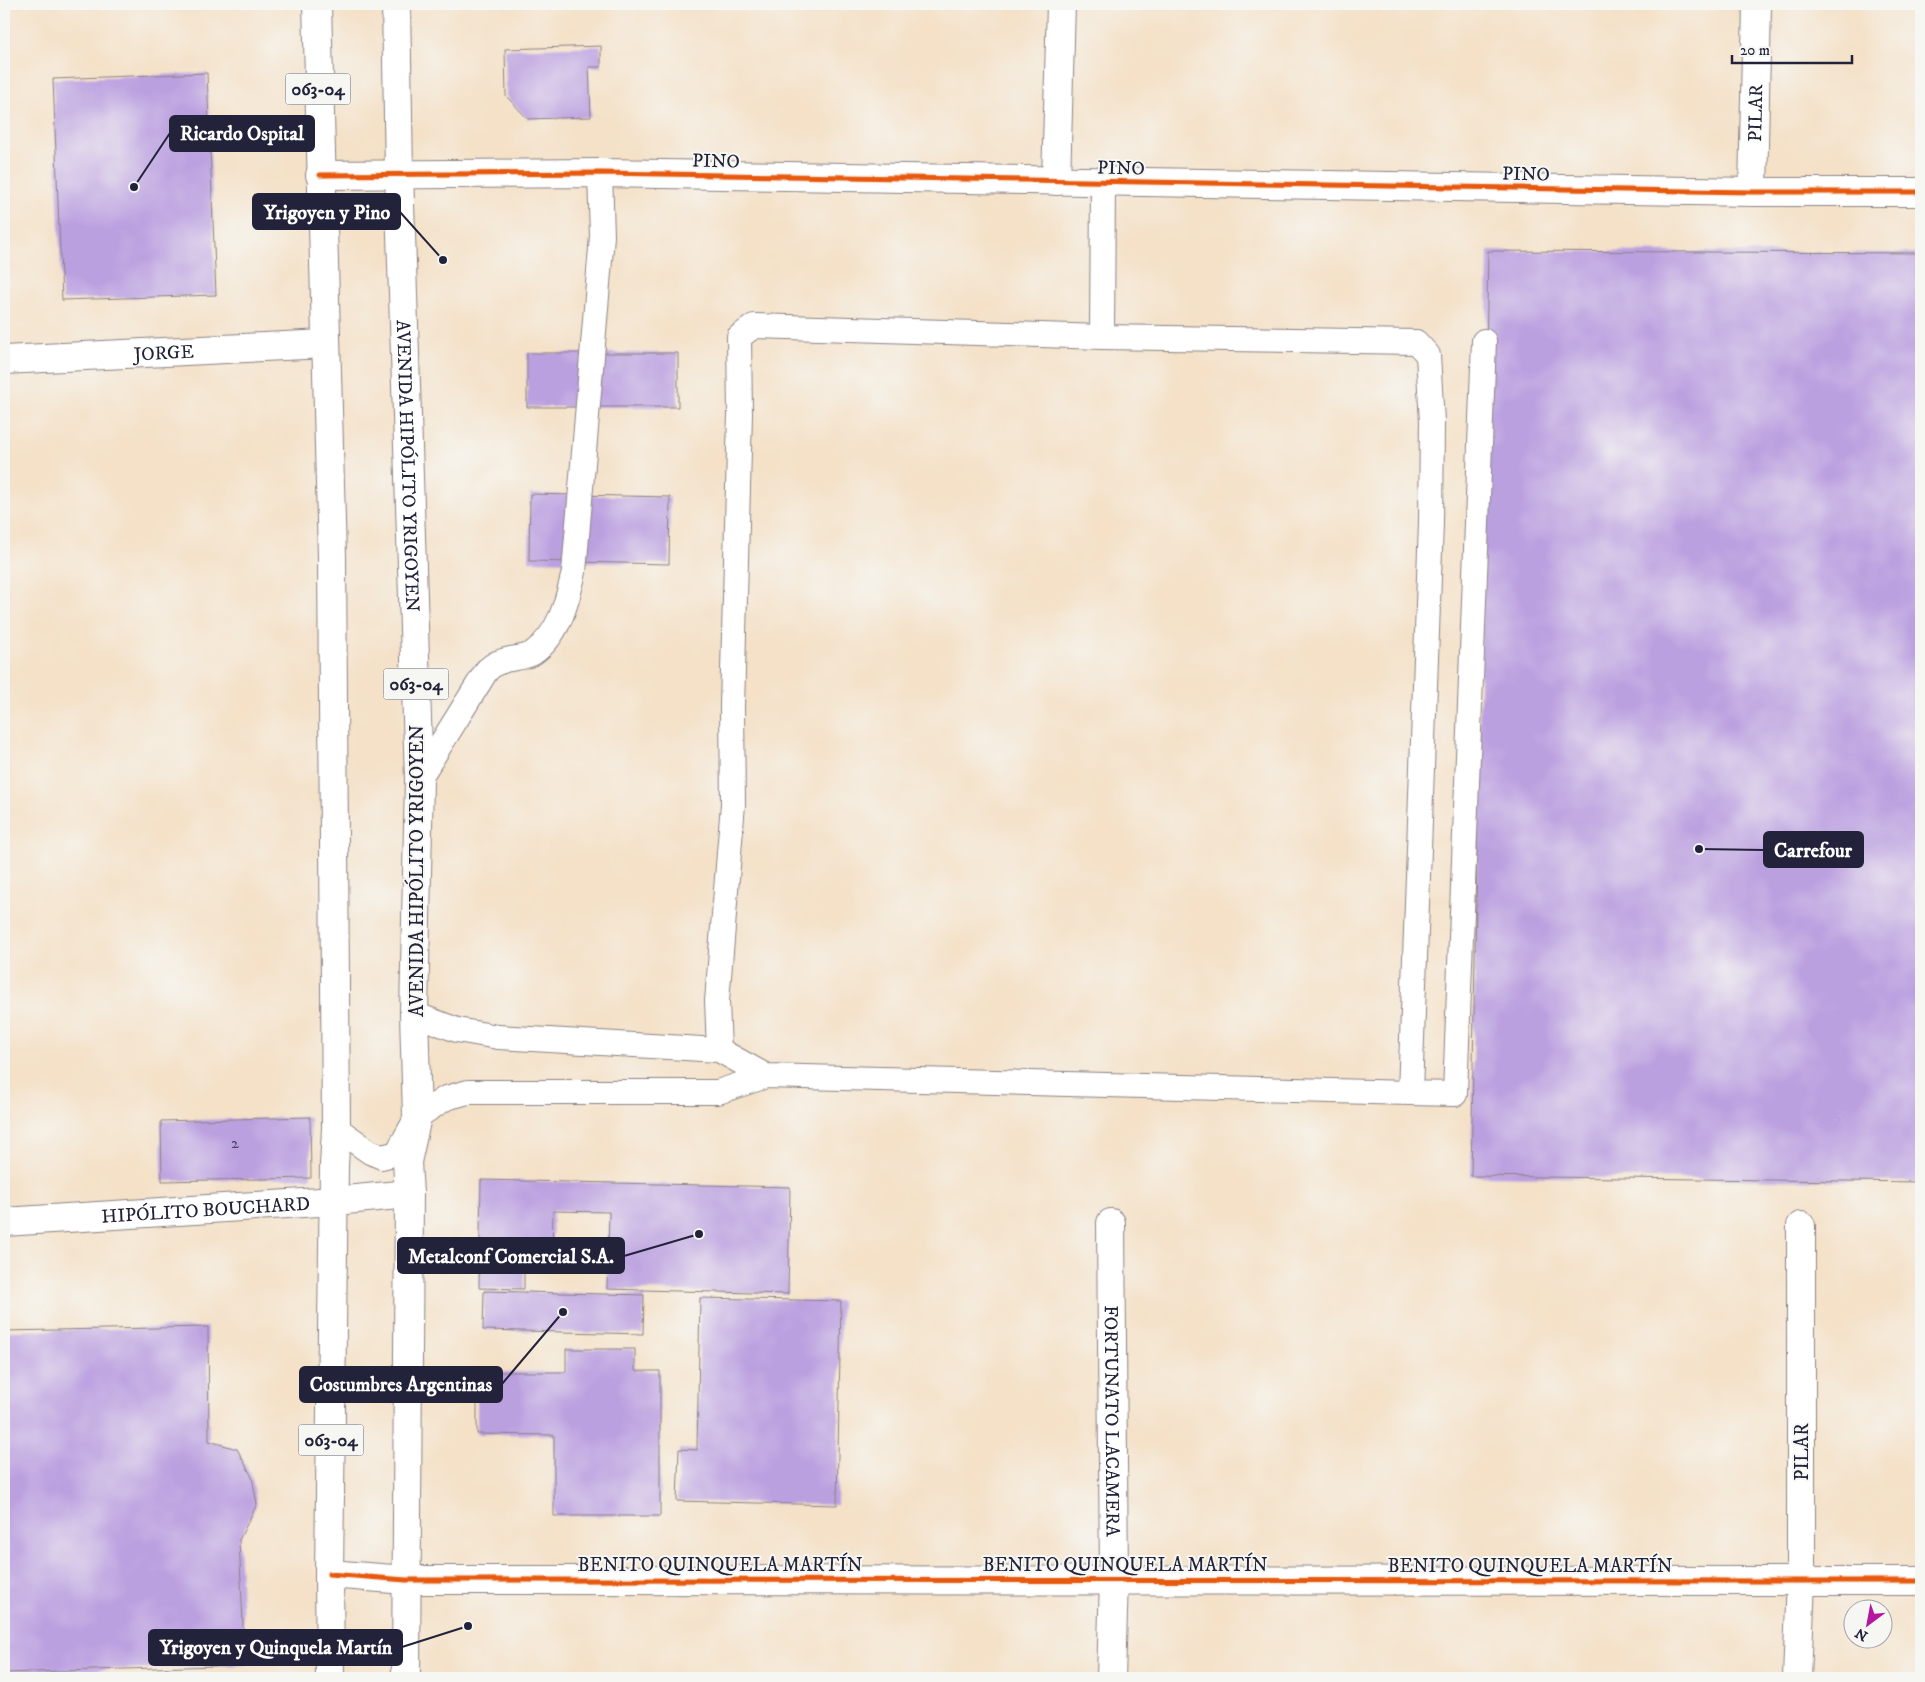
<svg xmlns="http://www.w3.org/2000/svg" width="1925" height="1682" viewBox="0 0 1925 1682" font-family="'IM FELL DW Pica',serif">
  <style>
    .building { fill: #bba0e0 }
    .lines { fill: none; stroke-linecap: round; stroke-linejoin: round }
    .lane-casing { stroke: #8b8282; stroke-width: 26 }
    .street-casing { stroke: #8b8282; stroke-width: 30 }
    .primary-casing { stroke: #8b8282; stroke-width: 30 }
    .lane { stroke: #fff; stroke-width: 24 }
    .street { stroke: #fff; stroke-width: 28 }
    .primary { stroke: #fff; stroke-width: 28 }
    .cycleway-casing { stroke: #f6f6f2; stroke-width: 8 }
    .cycleway { stroke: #e8590c; stroke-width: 5 }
    .labels { text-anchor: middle; stroke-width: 4; stroke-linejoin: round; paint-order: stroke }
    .number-label { font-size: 16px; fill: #484264 }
    .shield { fill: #f6f6f2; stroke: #626272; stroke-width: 1 }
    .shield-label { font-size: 18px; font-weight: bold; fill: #22223b }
    .street-label { font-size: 19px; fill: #22223b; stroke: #f6f6f2 }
    .leader { fill: none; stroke: #22223b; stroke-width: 2 }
    .callout-dot { fill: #22223b; stroke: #f6f6f2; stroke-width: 2 }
    .callout { fill: #22223b; stroke: #22223b; stroke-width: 2 }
    .callout-label { font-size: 20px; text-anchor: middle; font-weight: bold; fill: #fff }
  </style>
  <rect width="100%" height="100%" fill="#f6f6f2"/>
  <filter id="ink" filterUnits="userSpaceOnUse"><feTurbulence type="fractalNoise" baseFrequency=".02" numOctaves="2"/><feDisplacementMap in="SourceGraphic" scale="10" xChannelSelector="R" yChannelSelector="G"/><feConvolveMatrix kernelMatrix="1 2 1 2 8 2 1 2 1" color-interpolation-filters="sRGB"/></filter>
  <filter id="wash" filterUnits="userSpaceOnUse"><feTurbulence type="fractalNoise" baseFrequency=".0096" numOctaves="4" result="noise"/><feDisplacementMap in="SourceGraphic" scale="20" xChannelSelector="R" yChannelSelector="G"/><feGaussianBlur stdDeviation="1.12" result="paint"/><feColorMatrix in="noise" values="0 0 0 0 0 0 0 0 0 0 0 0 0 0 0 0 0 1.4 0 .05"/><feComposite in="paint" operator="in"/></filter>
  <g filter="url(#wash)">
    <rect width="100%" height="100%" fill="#f4e1c8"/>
    <g id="blocks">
      <path class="building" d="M 601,46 L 601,67 L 589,67 L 591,117 L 528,119 L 506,96 L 505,49 Z
        M 207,73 L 216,295 L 62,300 L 53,79 Z
        M 1488,251 L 1921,253 L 1921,1182 L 1471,1176 Z
        M 527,353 L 678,353 L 678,407 L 527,407 Z
        M 530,494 L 670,497 L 669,564 L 529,561 Z
        M 310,1117 L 311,1178 L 162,1181 L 161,1121 Z
        M 481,1180 L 790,1187 L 788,1294 L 607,1289 L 609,1212 L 553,1211 L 552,1256 L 524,1255 L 524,1289 L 479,1288 Z
        M 484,1291 L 644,1295 L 643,1334 L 483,1330 Z
        M 700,1298 L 841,1301 L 837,1505 L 677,1501 L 679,1449 L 697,1450 Z
        M 208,1327 L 209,1441 L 237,1449 L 252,1477 L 257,1504 L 239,1540 L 245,1665 L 4,1673 L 4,1331 Z
        M 566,1349 L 635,1349 L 635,1371 L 660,1371 L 660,1516 L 554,1516 L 554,1435 L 477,1434 L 477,1372 L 566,1372 Z"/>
    </g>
  </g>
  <g filter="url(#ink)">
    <use href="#blocks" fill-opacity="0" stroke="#8b8282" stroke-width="1"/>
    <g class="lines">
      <g class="lane-casing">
        <path id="lane" d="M 1102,337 L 1103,181
          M 419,779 L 487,670 C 491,667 495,663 500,662 C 510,657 524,659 533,653 C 560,634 567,601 574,572 L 602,236 L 600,173
          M 414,1014 L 457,1030 L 498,1037 L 719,1050 L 766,1076
          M 1410,1093 L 1455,1094 L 1484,341
          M 336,1128 L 370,1152 L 382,1157 L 397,1153 L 417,1117 L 446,1098 L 468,1092 L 718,1092 L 766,1076 L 1410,1093 L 1431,523 L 1432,422 L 1428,355 L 1416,342 L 1102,337 L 754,326 L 739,337 L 740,414 L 732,707 L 733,804 L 717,1001 L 719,1050"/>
      </g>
      <g class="street-casing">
        <g id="street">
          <path d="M 320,175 L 600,173 L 1753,192 L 1921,192"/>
          <path d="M 1056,181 L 1061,4"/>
          <path id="s1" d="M 1753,192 L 1757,4"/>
          <path id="s2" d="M 4,360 L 325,344"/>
          <path id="s3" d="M 4,1222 L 335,1201 L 409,1194"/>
          <path id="s4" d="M 1111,1223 L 1114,1579 L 1111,1678"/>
          <path d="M 329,1574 L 406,1580 L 1921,1581"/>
          <path d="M 1797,1678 L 1801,1580 L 1801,1226"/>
        </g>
      </g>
      <g class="primary-casing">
        <g id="primary">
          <path d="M 317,4 L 332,557 L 336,1128 L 334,1166 L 329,1574 L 330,1678"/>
          <path id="s5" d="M 396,4 L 399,173 L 419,779 L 414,1014 L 417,1117 L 407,1162 L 409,1194 L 406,1678"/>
        </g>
      </g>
      <use href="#lane" class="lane"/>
      <use href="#street" class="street"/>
      <use href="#primary" class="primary"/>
      <g class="cycleway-casing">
        <path id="cycleway" d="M 320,175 L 600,173 L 1753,192 L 1921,192
          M 329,1574 L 406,1580 L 1921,1581"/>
      </g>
      <use href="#cycleway" class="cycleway"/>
    </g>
  </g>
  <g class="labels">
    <g class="number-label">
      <text x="235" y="1148">2</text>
    </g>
    <g class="shield">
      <rect x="285.5" y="73.5" width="65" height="31" rx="4"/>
      <rect x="383.5" y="668.5" width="65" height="31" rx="4"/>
      <rect x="298.5" y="1424.5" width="65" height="31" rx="4"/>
    </g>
    <g class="shield-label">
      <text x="318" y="95">063-04</text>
      <text x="416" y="690">063-04</text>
      <text x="331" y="1446">063-04</text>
    </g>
    <g class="street-label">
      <text dy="7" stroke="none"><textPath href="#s1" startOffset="79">PILAR</textPath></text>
      <text transform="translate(716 160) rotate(1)" y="7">PINO</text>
      <text transform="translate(1121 167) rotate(1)" y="7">PINO</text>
      <text transform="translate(1526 173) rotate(1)" y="7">PINO</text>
      <text dy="7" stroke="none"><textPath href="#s2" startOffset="160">JORGE</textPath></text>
      <text dy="7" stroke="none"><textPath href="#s5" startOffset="462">AVENIDA HIPÓLITO YRIGOYEN</textPath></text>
      <text transform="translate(416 871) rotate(-90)" y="7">AVENIDA HIPÓLITO YRIGOYEN</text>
      <text dy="7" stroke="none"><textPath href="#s3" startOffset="202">HIPÓLITO BOUCHARD</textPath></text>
      <text dy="7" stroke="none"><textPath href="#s4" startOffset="198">FORTUNATO LACAMERA</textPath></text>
      <text transform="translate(1801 1452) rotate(-90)" y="7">PILAR</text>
      <text x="720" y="1571">BENITO QUINQUELA MARTÍN</text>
      <text x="1125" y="1571">BENITO QUINQUELA MARTÍN</text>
      <text x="1530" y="1572">BENITO QUINQUELA MARTÍN</text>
    </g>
  </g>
  <path class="leader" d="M134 187L170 133M443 260L400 212M1699 849L1764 850M699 1234L624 1256M563 1312L502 1384M468 1626L402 1647"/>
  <g class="callout-dot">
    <circle cx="134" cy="187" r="5"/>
    <circle cx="443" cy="260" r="5"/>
    <circle cx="1699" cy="849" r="5"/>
    <circle cx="699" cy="1234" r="5"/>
    <circle cx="563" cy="1312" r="5"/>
    <circle cx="468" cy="1626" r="5"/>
  </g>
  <g class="callout">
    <rect x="170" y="116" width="144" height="35" rx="5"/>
    <rect x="253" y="194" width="147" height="35" rx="5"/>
    <rect x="1764" y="832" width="99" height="35" rx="5"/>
    <rect x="398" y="1238" width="226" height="35" rx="5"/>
    <rect x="300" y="1367" width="202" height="35" rx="5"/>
    <rect x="149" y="1630" width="253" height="35" rx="5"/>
  </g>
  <g class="callout-label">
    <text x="242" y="140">Ricardo Ospital</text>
    <text x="327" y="219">Yrigoyen y Pino</text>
    <text x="1813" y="857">Carrefour</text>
    <text x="511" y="1263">Metalconf Comercial S.A.</text>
    <text x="401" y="1391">Costumbres Argentinas</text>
    <text x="276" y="1654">Yrigoyen y Quinquela Martín</text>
  </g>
  <rect width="1925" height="1682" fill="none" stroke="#f6f6f2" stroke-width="20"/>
  <g transform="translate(1868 1624) rotate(212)"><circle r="24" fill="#f6f6f2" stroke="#a1a1a9"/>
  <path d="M0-4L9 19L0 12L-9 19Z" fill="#b5179e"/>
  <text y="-8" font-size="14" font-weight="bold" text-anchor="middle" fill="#22223b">N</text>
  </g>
  <path d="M1732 55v8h120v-8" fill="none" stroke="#22223b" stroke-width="2.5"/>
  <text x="1740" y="55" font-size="15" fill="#22223b" stroke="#f6f6f2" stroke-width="4" paint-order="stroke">20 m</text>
</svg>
